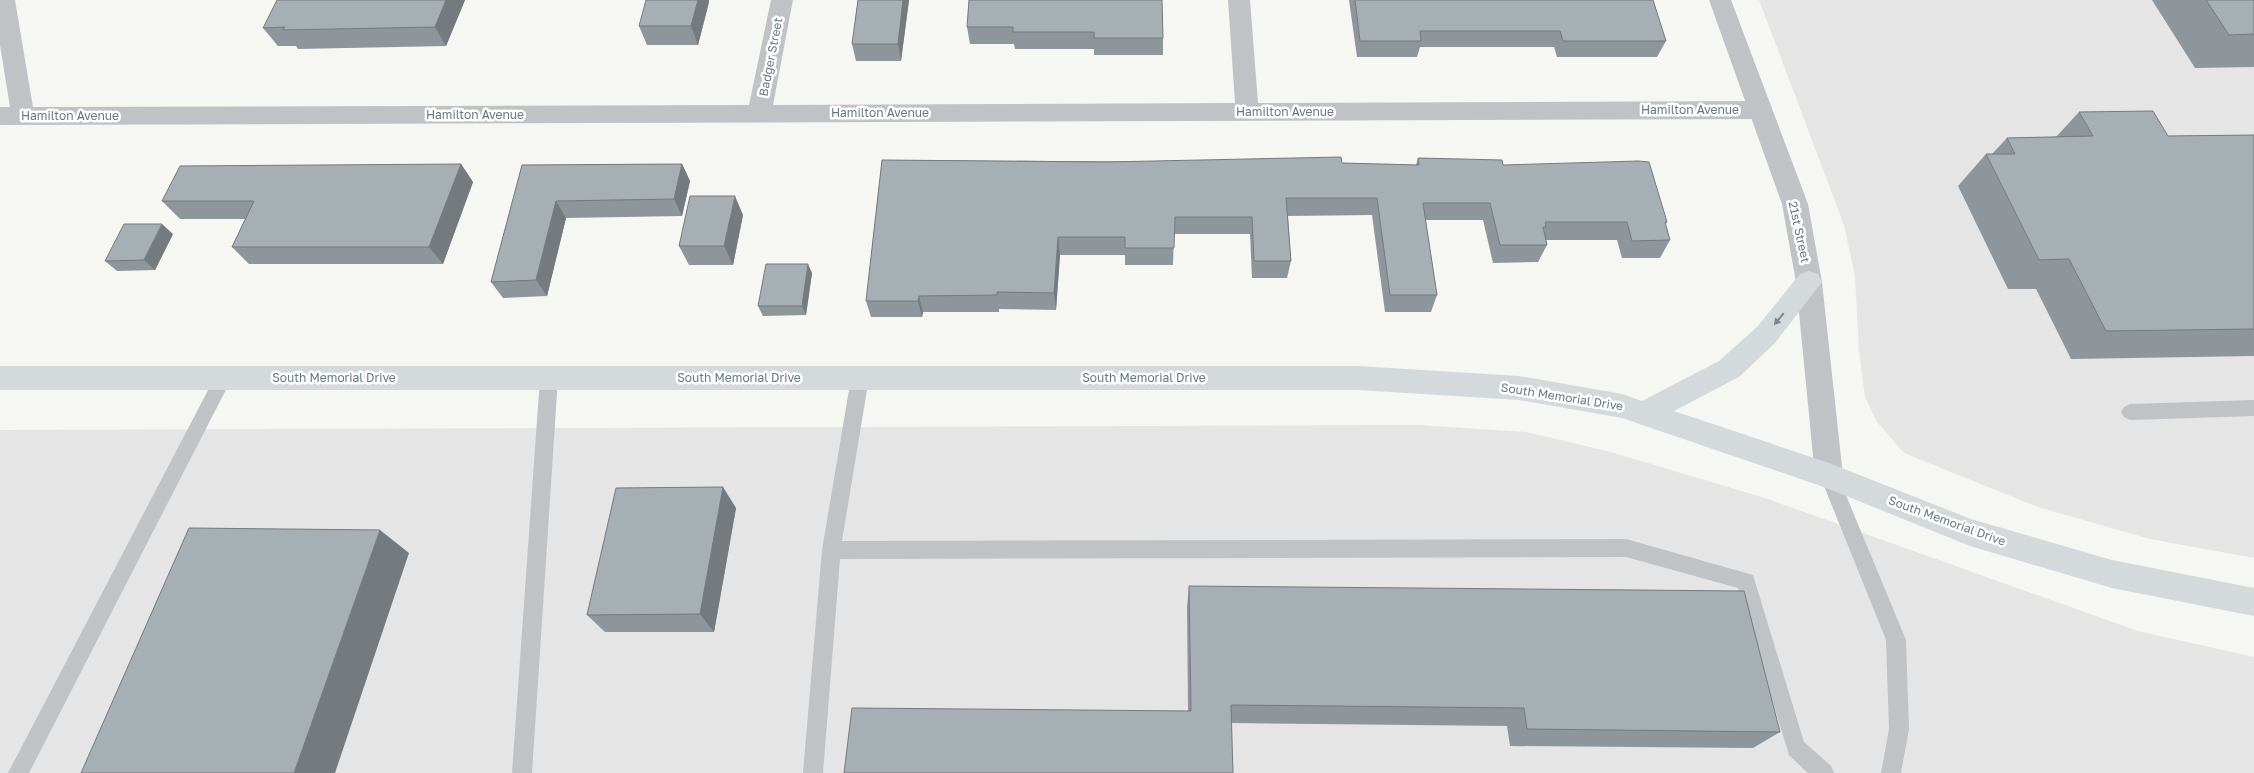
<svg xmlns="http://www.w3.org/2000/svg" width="2254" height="773" viewBox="0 0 2254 773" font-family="'Golos Text',sans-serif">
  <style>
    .built { fill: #e4e5e4 }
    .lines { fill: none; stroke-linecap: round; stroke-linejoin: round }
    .service { fill: #bfc3c6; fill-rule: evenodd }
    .minor { fill: #bfc3c6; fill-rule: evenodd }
    .tertiary { fill: #bfc3c6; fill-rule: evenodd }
    .secondary { fill: #d4d9dc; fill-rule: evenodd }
    .wall { fill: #8f969b }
    .shaded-wall { fill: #747a7e }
    .building { fill: #a6afb4; stroke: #747a7e }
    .oneway { fill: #768790 }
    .labels { text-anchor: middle; stroke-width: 5; stroke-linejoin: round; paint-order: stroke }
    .street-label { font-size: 12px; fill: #657883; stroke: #fff }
  </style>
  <rect width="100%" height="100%" fill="#f6f6f3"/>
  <path class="built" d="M 1759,0 L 2254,0 L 2254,558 L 2150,539 L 2038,507 L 1904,453 L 1877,422 L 1865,397 L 1859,350 L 1855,276 L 1844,225 Z
    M 1418,425 L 1526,432 L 1607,451 L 1765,498 L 2138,631 L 2254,657 L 2254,773 L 0,773 L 0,430 Z"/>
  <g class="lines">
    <path class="service" d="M 223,371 L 229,373 L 232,378 L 29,773 L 8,773 L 217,373 Z
      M 549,371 L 555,373 L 558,378 L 532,773 L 512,773 L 540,378 L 543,373 Z
      M 860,371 L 866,373 L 869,378 L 842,541 L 1626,539 L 1753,575 L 1804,742 L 1831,766 L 1834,773 L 1808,773 L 1789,755 L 1738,588 L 1626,557 L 840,559 L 823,773 L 803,773 L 822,550 L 851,378 L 854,373 Z
      M 2254,400 L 2254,416 L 2130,420 L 2124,417 L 2121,412 L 2124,407 L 2130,404 Z
      M 1829,468 L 1835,470 L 1838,476 L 1906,640 L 1909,729 L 1901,773 L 1881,773 L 1889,729 L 1886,640 L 1820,476 L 1823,470 Z"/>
    <path class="minor" d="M 0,0 L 15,0 L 33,107 L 749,105 L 771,0 L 793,0 L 773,105 L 1235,103 L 1228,0 L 1250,0 L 1258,103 L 1760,101 L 1768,104 L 1772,110 L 1768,116 L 1760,119 L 0,125 L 0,107 L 10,107 L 0,45 Z"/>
    <path class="tertiary" d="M 1709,0 L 1731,0 L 1808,204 L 1822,282 L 1843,476 L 1839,485 L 1829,489 L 1819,485 L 1815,476 L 1796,282 L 1782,204 Z"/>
    <path class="secondary" d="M 1809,271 L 1818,274 L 1822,282 L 1775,343 L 1739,377 L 1674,411 L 1829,463 L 1971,519 L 2112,560 L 2254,588 L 2254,616 L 2112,588 L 1970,546 L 1824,487 L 1622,418 L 1519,400 L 1358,390 L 0,390 L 0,366 L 1358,366 L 1519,376 L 1622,394 L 1642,401 L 1719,361 L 1757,327 L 1800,274 Z"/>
  </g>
  <path class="wall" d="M 465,0 L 446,46 L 298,49 L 296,46 L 278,46 L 263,28 Z
    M 858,0 L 909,0 L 901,61 L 856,61 L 852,44 Z
    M 969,0 L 1163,38 L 1163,55 L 1094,55 L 1094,49 L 1015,49 L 1014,44 L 970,44 L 967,27 Z
    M 1349,0 L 1653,0 L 1666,41 L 1657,57 L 1557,57 L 1554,47 L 1420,47 L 1417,57 L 1357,57 Z
    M 2152,0 L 2254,0 L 2254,67 L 2195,68 Z
    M 709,2 L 698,45 L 647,45 L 639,26 Z
    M 2079,112 L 2168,136 L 2254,135 L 2254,356 L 2071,359 L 2036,289 L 2008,289 L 1958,186 L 1986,154 L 1992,154 L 2007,138 L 2056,137 Z
    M 1418,158 L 1503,165 L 1667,222 L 1665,225 L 1670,240 L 1660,258 L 1622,258 L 1617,240 L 1546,240 L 1547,245 L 1538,262 L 1493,263 L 1483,220 L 1425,220 L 1437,295 L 1431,312 L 1385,312 L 1372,215 L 1288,216 L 1291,261 L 1287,278 L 1252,278 L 1250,234 L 1174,234 L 1173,265 L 1125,265 L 1125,255 L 1060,255 L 1056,310 L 999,309 L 999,312 L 923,312 L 922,317 L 871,317 L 866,301 L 882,160 L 1342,163 L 1416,165 Z
    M 461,164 L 473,182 L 443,264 L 249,264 L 232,247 L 245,219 L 180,219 L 162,201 Z
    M 682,164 L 690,181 L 682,216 L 566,218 L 547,296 L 503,298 L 491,282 L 522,165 Z
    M 743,215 L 733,265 L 689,265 L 679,246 Z
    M 173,234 L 155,270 L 117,271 L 105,261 Z
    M 812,273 L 806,315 L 763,316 L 758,306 Z
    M 736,508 L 714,632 L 605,632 L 587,615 Z
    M 1189,586 L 1780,732 L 1753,748 L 1510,746 L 1507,726 L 1231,723 L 1188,711 L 1187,607 Z"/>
  <path class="shaded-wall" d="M 446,0 L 465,0 L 446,46 L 435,27 Z
    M 698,0 L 709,0 L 709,2 L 698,45 L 691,26 Z
    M 903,0 L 909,0 L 901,61 L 898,44 Z
    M 461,164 L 473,182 L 443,264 L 429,247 Z
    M 682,164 L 690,181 L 682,216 L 674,199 Z
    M 735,196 L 743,215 L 733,265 L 724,246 Z
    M 556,201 L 566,218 L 547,296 L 536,280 Z
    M 162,224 L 173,234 L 155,270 L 144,260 Z
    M 1058,237 L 1060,255 L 1056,310 L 1054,293 Z
    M 808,264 L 812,273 L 806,315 L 802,306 Z
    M 919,296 L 923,312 L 922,317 L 918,301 Z
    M 723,487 L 736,508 L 714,632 L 700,614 Z
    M 380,530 L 409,553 L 335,773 L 294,773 Z"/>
  <path class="building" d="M 277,0 L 446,0 L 435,27 L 283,30 L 285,27 L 263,28 Z
    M 646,0 L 698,0 L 691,26 L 639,26 Z
    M 858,0 L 903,0 L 898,44 L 852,44 Z
    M 969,0 L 1162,0 L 1163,38 L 1094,38 L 1094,32 L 1013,32 L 1013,27 L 967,27 Z
    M 1355,0 L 1653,0 L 1666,41 L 1563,41 L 1560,31 L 1420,31 L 1421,41 L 1360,41 Z
    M 2206,0 L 2254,0 L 2254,34 L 2229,35 Z
    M 2153,111 L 2168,136 L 2254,135 L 2254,329 L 2106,331 L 2069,259 L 2039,260 L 1986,154 L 2015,154 L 2007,138 L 2093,136 L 2079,112 Z
    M 1341,157 L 1342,163 L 1419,165 L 1418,158 L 1502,160 L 1503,165 L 1638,161 L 1649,162 L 1667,222 L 1665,222 L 1670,240 L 1632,241 L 1627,222 L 1545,222 L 1546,227 L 1543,227 L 1547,245 L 1500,245 L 1490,203 L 1423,203 L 1437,295 L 1390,295 L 1377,198 L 1286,198 L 1291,261 L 1254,261 L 1252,217 L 1175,217 L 1174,248 L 1125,248 L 1125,237 L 1058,237 L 1054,293 L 997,292 L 997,295 L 919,296 L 918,301 L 866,301 L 882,160 L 1107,162 Z
    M 461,164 L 429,247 L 232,247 L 254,201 L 162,201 L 180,166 Z
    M 682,164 L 674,199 L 556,201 L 536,280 L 491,282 L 522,165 Z
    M 690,196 L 735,196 L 724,246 L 679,246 Z
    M 124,224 L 162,224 L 144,260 L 105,261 Z
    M 766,264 L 808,264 L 802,306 L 758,306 Z
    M 723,487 L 700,614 L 587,615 L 616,488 Z
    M 189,528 L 380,530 L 294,773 L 81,773 Z
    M 1189,586 L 1744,591 L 1780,732 L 1527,729 L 1524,708 L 1231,705 L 1233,773 L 844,773 L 852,708 L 1191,711 Z"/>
  <defs><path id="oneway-solid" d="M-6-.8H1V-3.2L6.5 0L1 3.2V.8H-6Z" transform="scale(1.25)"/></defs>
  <use class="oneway" href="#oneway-solid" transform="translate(1779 319) rotate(129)"/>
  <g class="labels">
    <g class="street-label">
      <text transform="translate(771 57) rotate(-79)" y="4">Badger Street</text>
      <text x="1690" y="114">Hamilton Avenue</text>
      <text x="1285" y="116">Hamilton Avenue</text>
      <text x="880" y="117">Hamilton Avenue</text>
      <text x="475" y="119">Hamilton Avenue</text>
      <text x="70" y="120">Hamilton Avenue</text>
      <text transform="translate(1799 232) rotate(78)" y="4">21st Street</text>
      <text x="334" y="382">South Memorial Drive</text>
      <text x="739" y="382">South Memorial Drive</text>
      <text x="1144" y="382">South Memorial Drive</text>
      <text transform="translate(1562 397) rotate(9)" y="4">South Memorial Drive</text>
      <text transform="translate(1947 521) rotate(20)" y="4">South Memorial Drive</text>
    </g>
  </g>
</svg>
